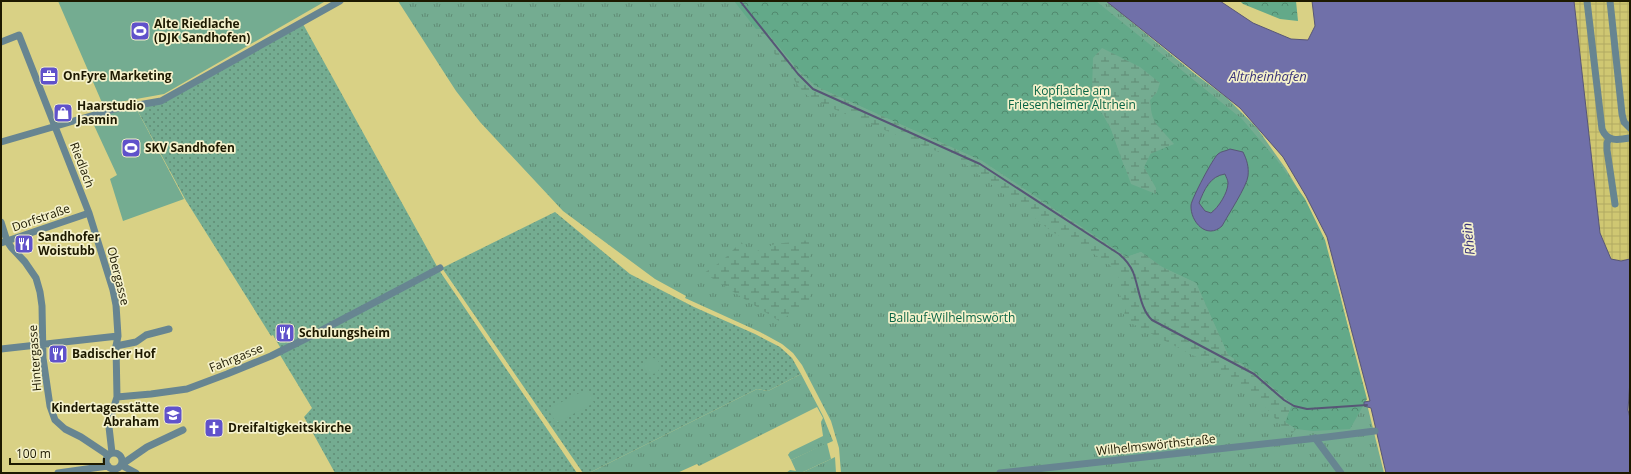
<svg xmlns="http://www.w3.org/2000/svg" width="1631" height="474" viewBox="0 0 1631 474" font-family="'Open Sans',sans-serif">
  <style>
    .industrial { fill: url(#industrial-grid) }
    .grass { fill: url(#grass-tufts) }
    .forest { fill: url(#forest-crowns); fill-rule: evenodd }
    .wetland { fill: url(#wetland-marsh) }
    .garden { fill: url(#garden-dots) }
    .pitch { fill: #74ac91 }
    .water { fill: #7070a9; stroke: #575676; fill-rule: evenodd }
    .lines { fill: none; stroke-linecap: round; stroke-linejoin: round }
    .stream { stroke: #575676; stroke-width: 2 }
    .street { stroke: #678591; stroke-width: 7 }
    .labels { text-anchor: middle; stroke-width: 3.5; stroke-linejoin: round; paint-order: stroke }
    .poi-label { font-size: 12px; font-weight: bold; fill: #1d1900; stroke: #f4f1cb; text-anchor: start }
    .park-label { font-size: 12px; fill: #086445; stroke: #f4f1cb }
    .street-label { font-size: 12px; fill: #1d1900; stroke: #f4f1cb }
    .water-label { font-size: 13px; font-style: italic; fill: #383279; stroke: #f4f1cb }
  </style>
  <defs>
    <pattern id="industrial-grid" width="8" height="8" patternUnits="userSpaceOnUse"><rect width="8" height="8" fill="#cfc772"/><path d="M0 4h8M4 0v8" fill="none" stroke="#b1aa61"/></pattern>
    <pattern id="grass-tufts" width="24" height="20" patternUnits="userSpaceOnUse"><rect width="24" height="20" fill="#74ac91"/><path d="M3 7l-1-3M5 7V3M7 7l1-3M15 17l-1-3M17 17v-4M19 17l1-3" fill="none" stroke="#5f8b74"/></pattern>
    <pattern id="forest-crowns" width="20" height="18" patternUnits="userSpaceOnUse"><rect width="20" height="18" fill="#63a989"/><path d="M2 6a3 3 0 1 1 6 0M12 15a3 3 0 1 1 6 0" fill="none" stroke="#51896e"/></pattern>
    <pattern id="wetland-marsh" width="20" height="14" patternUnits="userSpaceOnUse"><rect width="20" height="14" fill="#74ac91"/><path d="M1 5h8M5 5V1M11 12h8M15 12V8" fill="none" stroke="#5f8b74"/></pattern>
    <pattern id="garden-dots" width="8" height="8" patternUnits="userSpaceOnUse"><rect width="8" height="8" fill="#74ac91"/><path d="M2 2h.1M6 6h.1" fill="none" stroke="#5f8b74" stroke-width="1.8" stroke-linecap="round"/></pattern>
  </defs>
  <rect width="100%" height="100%" fill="#d9d185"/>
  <path class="industrial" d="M 1574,1 L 1630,1 L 1630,286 L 1611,259 L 1600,233 Z"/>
  <path class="grass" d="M 398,1 L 1106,1 L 1195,74 L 1227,98 L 1257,128 L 1286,169 L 1308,206 L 1323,240 L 1338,287 L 1384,473 L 841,473 L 839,448 L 831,421 L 802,365 L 793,353 L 782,344 L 760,332 L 685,298 L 686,296 L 655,279 L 563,211 L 480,122 L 456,91 Z
    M 801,374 L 823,416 L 833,441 L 791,460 L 788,455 L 790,452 L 823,436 L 821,422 L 823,418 L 817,407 L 699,466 L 697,464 L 677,473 L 589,473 L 757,389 L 768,391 Z
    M 835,457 L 836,473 L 801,473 L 831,459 Z"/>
  <path class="forest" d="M 734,1 L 1096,1 L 1242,119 L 1277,160 L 1305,199 L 1325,240 L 1367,399 L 1350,429 L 1313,431 L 1296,429 L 1285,422 L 1292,404 L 1254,372 L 1228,355 L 1196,283 L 1162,267 L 1141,252 L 1127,257 L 982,161 L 815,86 L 799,71 L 764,29 L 756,29 ZM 1157,92 L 1150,100 C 1151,113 1152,121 1162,130 L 1144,167 L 1124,166 L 1111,129 L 1100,110 ZM 1243,152 L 1209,232 L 1191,204 L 1210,166 L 1219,153 Z
    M 1240,1 L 1296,1 L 1298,21 L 1280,19 L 1243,4 Z
    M 1225,174 C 1226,177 1228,180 1228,183 C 1228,193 1218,208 1211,213 L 1205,211 L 1199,203 C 1204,190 1210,177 1225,174 Z"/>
  <path class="wetland" d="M 756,29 L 764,29 L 799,71 L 815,86 L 982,161 L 1126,257 L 1141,252 L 1162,267 L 1196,283 L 1228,355 L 1254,372 L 1292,404 L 1285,422 L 1296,429 L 1290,436 L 1258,398 L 1225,372 L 1123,319 L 1127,304 L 1124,303 L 1120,295 L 1119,278 L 1110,265 L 1088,250 L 1054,233 L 1038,221 L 1029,211 L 1015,203 L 965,164 L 951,157 L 843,113 L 812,99 L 804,93 Z
    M 1102,48 L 1140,67 L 1160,83 L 1157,92 L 1150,100 L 1151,116 L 1157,125 L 1174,144 L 1150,154 L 1144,167 L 1156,188 L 1156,194 L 1131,184 L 1111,129 L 1092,91 L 1093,58 Z
    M 810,240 L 810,302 L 779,321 L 704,273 L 722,261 L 741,242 L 752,253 L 775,244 Z"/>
  <path class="garden" d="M 303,24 L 439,270 L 577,473 L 335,473 L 304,417 L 312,408 L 280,355 L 280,347 L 273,335 L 271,336 L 185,199 L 135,106 L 160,103 Z
    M 555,212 L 630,274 L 694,307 L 755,334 L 780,347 L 792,358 L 801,374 L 768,391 L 757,389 L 589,473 L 583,473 L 442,268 Z"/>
  <path class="pitch" d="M 58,1 L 323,1 L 324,2 L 164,94 L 103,105 Z
    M 136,108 L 184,199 L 123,221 L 110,179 L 117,175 L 92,121 L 111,113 Z
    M644 366a8 8 0 1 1 16 0a8 8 0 1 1-16 0Z
    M 587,389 L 594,403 L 556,423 L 548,409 Z
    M 827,443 L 831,459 L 801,473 L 786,473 L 790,470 L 796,471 L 791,460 Z"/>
  <path class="water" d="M 1106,1 L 1220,1 L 1253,23 L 1291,39 L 1308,40 L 1315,26 L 1312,1 L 1574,1 L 1600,233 L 1611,259 L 1621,261 L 1630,259 L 1630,380 L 1628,410 L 1630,418 L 1630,473 L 1386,473 L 1371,408 L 1364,406 L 1364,402 L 1370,401 L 1327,237 L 1306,196 L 1283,157 L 1240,108 Z
    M 1230,149 L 1243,152 C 1247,160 1249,167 1248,176 C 1247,186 1228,215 1222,226 C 1207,240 1190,222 1191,205 C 1192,198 1213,158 1218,154 C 1221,151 1227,151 1230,149 ZM 1225,174 C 1226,177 1228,180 1228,183 C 1228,193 1218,208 1211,213 L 1205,211 L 1199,203 C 1204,190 1210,176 1225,174 Z"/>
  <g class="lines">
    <path class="stream" d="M 740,1 L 798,74 L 813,89 L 980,164 L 1119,254 C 1125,259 1130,265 1133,272 C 1139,287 1140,309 1152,320 L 1254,374 L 1284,400 L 1294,406 L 1307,409 L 1367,405"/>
    <path class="street" d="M 1587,1 L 1602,129 C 1607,142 1618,140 1630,138
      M 1610,1 L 1622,114 L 1624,122 L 1630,128
      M 1,42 L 19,35 L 89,213 L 113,290 L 116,305 L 118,336 L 116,346 L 117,397 L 111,416 L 109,427 L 112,453
      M 1609,138 L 1607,143 L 1607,150 L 1615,204
      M 1,142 L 115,109 L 161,101 L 340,1
      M 1,222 L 7,241 L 11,247 L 25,262 L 36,278 L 40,292 L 42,306 L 43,358 L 50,406 L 55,420 L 65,429 L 81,437 L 108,455
      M 1,243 L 89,213
      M 116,346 L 136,342 L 146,335 L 169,329
      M 1,349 L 118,336
      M 117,397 L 151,394 L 187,389 L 227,374 L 271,356 L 307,338 L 440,268
      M 1315,438 L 1341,473
      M106 461a8 8 0 1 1 16 0a8 8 0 1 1-16 0Z
      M 58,473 L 108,466
      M 136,473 L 121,465 L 147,447 L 183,430
      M 1000,473 L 1327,437 L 1375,431"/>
  </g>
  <defs>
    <g id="stadium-square" transform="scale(1)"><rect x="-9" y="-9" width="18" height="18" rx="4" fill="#6052cb" stroke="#f4f1cb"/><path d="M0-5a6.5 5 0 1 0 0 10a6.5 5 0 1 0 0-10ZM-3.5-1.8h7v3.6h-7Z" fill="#fff"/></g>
    <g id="office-square" transform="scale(1)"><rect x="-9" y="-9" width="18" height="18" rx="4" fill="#6052cb" stroke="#f4f1cb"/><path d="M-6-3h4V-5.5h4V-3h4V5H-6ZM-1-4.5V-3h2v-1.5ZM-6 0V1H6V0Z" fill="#fff"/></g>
    <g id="shop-square" transform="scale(1)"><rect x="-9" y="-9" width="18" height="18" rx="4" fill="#6052cb" stroke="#f4f1cb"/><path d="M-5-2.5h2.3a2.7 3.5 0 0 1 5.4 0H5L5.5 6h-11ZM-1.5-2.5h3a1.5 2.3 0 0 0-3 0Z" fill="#fff"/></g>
    <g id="restaurant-square" transform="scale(1)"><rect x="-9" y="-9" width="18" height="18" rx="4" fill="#6052cb" stroke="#f4f1cb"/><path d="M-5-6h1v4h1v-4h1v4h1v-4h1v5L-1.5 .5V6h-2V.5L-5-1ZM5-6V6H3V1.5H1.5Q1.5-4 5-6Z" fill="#fff"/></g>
    <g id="school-square" transform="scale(1)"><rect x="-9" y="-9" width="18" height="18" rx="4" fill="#6052cb" stroke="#f4f1cb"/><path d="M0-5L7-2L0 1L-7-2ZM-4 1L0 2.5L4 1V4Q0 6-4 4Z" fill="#fff"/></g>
    <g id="church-square" transform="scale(1)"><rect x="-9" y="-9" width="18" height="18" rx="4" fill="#6052cb" stroke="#f4f1cb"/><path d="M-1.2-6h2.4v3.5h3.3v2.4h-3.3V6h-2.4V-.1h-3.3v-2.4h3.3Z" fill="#fff"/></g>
  </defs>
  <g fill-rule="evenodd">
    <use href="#stadium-square" x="140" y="31"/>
    <use href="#office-square" x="49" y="76"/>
    <use href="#shop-square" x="63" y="113"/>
    <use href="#stadium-square" x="131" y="148"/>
    <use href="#restaurant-square" x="24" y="244"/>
    <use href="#restaurant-square" x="285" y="333"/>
    <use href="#restaurant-square" x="58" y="354"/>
    <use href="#school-square" x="173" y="415"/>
    <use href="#church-square" x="214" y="428"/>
  </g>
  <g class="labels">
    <g class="poi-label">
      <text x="154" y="28">Alte Riedlache<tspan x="154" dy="14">(DJK Sandhofen)</tspan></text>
      <text x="63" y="80">OnFyre Marketing</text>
      <text x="77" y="110">Haarstudio<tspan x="77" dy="14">Jasmin</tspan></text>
      <text x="145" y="152">SKV Sandhofen</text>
      <text x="38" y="241">Sandhofer<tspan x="38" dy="14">Woistubb</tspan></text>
      <text x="299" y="337">Schulungsheim</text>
      <text x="72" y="358">Badischer Hof</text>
      <text x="159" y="412" text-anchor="end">Kindertagesstätte<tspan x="159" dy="14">Abraham</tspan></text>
      <text x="228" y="432">Dreifaltigkeitskirche</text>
    </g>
    <g class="park-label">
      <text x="1072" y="95">Kopflache am<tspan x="1072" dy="14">Friesenheimer Altrhein</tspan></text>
      <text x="952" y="322">Ballauf-Wilhelmswörth</text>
    </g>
    <g class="street-label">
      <text transform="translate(82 165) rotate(69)" y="4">Riedlach</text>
      <text transform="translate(41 218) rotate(-19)" y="4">Dorfstraße</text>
      <text transform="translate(118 276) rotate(76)" y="4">Obergasse</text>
      <text transform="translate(35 358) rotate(-94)" y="4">Hintergasse</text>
      <text transform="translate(236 358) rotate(-22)" y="4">Fahrgasse</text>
      <text transform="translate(1156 445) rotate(-6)" y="4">Wilhelmswörthstraße</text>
    </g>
    <g class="water-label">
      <text x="1268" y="81">Altrheinhafen</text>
      <text transform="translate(1468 239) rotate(-96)" y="5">Rhein</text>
    </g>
  </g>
  <rect width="1631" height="474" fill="none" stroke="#1d1900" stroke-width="4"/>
  <path d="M10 458v6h94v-6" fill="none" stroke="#1d1900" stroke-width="2"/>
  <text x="16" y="458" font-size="12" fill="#1d1900" stroke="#f4f1cb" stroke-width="3" paint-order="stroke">100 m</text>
</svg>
